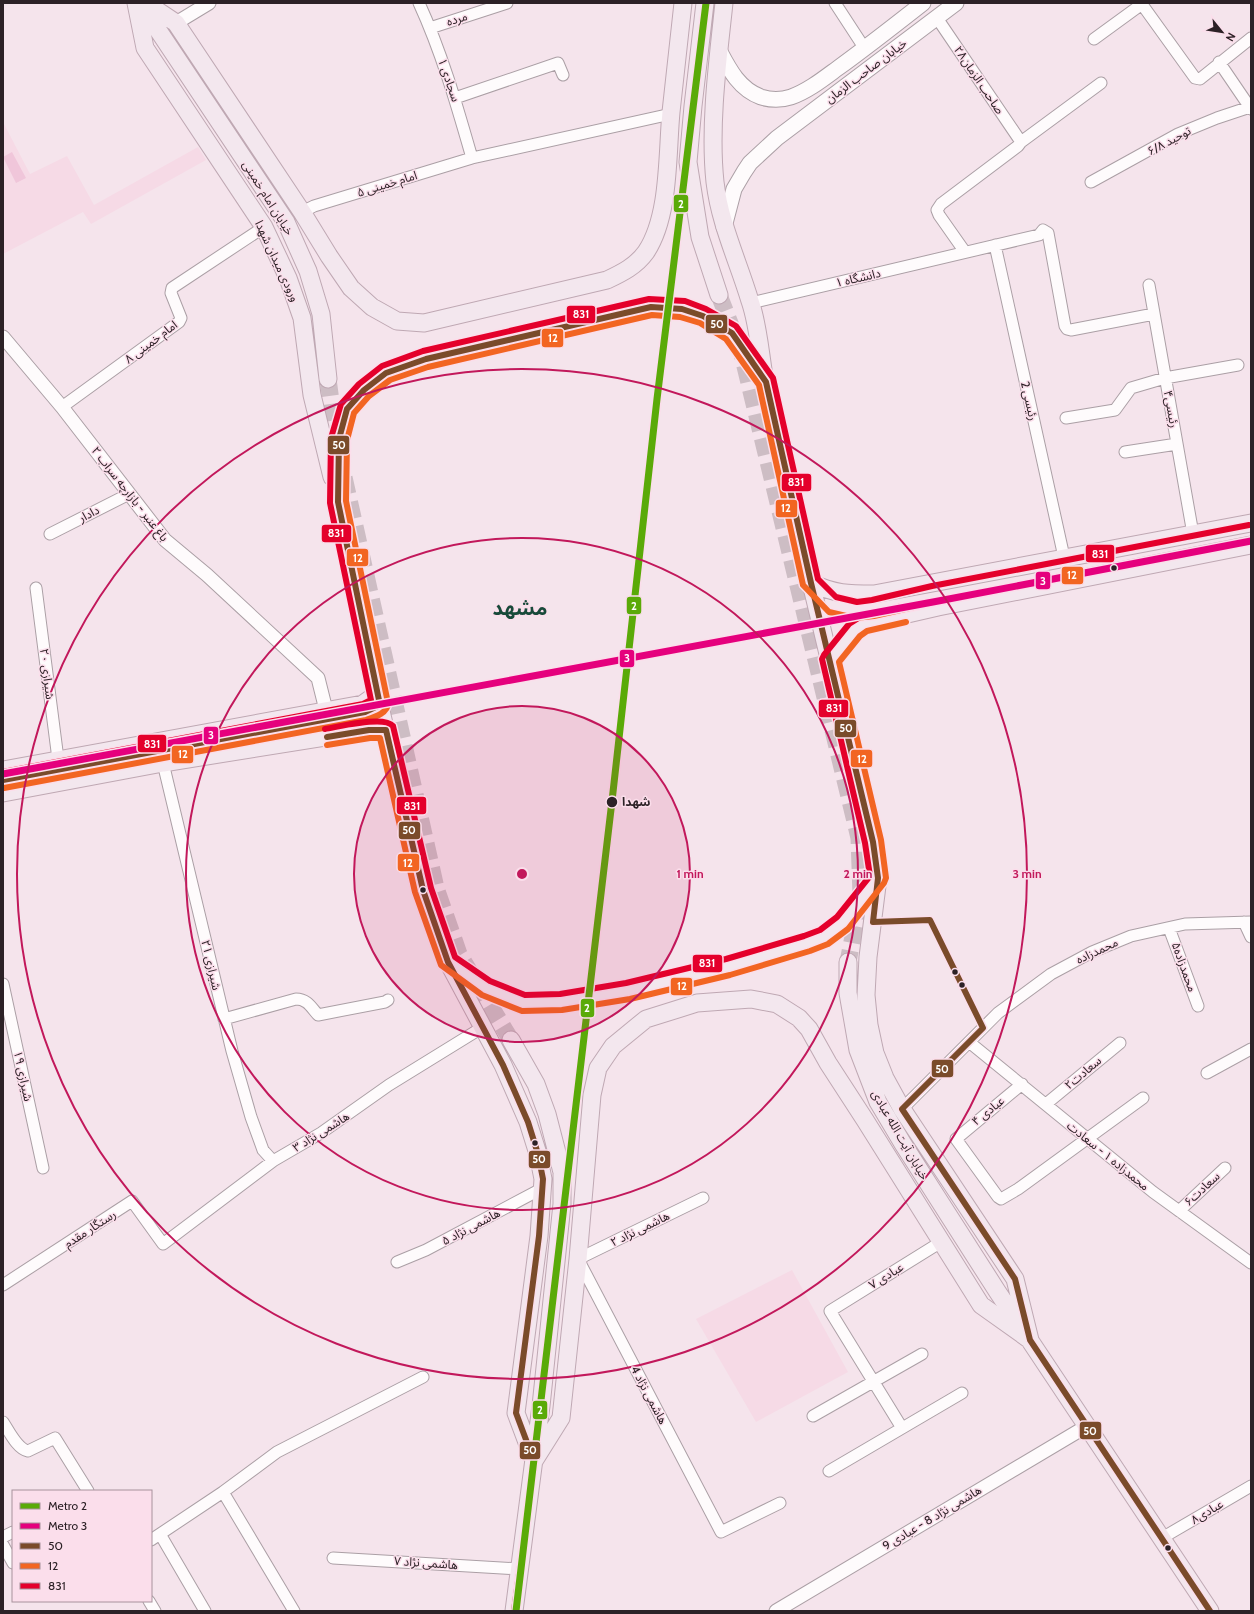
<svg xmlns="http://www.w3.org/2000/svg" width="1254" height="1614" viewBox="0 0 1254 1614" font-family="Cabin,'Noto Sans Arabic',sans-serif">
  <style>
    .built { fill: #f6dae6 }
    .green { fill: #f0c6da }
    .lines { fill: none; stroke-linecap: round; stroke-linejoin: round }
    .primary-tunnel { stroke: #cdbdc4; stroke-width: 17; stroke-dasharray: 17 8; stroke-linecap: butt }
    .minor-casing { stroke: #ab9fa5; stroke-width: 13 }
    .tertiary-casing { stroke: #ab9fa5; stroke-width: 15 }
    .secondary-casing { stroke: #ab9fa5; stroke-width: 17 }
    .primary-casing { stroke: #bfa8b3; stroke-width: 19 }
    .minor { stroke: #fefbfc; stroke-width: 11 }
    .tertiary { stroke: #fefbfc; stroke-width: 13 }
    .secondary { stroke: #fefbfc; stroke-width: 15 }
    .primary { stroke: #f3e7ee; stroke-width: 17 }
    .bus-1-casing { stroke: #fbdeeb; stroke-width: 9 }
    .bus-2-casing { stroke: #fbdeeb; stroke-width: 9 }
    .bus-3-casing { stroke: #fbdeeb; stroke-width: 9 }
    .bus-1 { stroke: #7a4b2a; stroke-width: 6 }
    .bus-2 { stroke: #f26522; stroke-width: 6 }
    .bus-3 { stroke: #e4002b; stroke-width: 6 }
    .metro-1-casing { stroke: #fbdeeb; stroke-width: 10 }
    .metro-2-casing { stroke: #fbdeeb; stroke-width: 10 }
    .metro-1 { stroke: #5aaa08; stroke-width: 7 }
    .metro-2 { stroke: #e5007d; stroke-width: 7 }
    .ring { fill: none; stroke: #c2185b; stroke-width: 2 }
    .bus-dot { fill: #2c2126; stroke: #fbdeeb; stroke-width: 1.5 }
    .labels { text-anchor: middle; stroke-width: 3; stroke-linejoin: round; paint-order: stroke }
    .street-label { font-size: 12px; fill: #2c2126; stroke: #fbdeeb }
    .stop-label { font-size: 12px; font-weight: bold; fill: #2c2126; stroke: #fbdeeb; text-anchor: start }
    .town-label { font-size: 20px; font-weight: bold; fill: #184a3a; stroke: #fbdeeb }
    .centre { fill: #c2185b; stroke: #fbdeeb; stroke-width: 2 }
    .ring-label { font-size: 12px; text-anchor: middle; font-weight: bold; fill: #c2185b; stroke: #fbdeeb; stroke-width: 3; stroke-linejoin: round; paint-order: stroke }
    .line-badge { stroke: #fbdeeb; stroke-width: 1.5 }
    .badge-label { font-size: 11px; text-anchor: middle; font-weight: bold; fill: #fff }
  </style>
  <rect width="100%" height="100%" fill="#f5e4ec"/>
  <path class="built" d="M 3,122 L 30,174 L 67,156 L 94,205 L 198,147 L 206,160 L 91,224 L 83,212 L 3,254 Z
    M 792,1270 L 848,1372 L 756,1422 L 696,1319 Z"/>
  <path class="green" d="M 12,152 L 26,178 L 16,183 L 3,157 Z"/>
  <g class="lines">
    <path class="primary-tunnel" d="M 719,295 L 742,354 L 859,838 L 861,895 L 848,962
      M 328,379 L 337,446 L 436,888 L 459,954 L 511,1040"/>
    <g class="minor-casing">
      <path id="minor" d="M 419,3 C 442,53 457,106 472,158
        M 835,3 L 865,49
        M 1141,3 L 1195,78 L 1200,79 L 1251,38
        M 937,18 L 1021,142
        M 430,28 L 507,3
        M 1094,39 L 1142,4
        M 1219,62 L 1251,109
        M 455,98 L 558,63 L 563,75
        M 1091,182 L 1178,134 L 1217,118 L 1250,107
        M 302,212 L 314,206 L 472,158 L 671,114
        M 995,245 L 1064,557
        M 965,252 L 939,215 L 937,210 L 941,204 L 1018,146 L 1021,142 L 1101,83
        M 1149,285 L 1193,534
        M 751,303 L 1039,235 L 1043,230 L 1048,233 L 1065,326 L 1067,329 L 1071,330 L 1154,314
        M 62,407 L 179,322 L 181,318 L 171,293 L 172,288 L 264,227
        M 1066,418 L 1115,410 L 1131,388 L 1165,378 L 1238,365
        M 1125,452 L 1177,444
        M 50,534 L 129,494
        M 36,588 L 58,759
        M 163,763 L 232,1051 L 251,1117 L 263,1150 L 273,1161
        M 1244,922 L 1251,937
        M 1169,928 L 1198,1006
        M 3,984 L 43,1168
        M 224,1019 L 296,999 C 307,999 311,1007 318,1015 L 385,1002 L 388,1000
        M 969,1042 L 1153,1192 L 1251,1263
        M 1207,1073 L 1251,1049
        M 1022,1084 L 956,1139 L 998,1197 L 1001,1199 L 1018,1189 L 1143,1098
        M 1046,1104 L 1120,1043
        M 902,1109 L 998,1013 L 1051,974 L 1092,952 L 1131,936 L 1185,924 L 1251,922
        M 703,1198 L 578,1259 L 721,1532 L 780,1503
        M 1179,1211 L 1225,1168
        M 397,1262 L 426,1250 L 543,1188
        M 3,1285 L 132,1201 L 163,1244 L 273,1161 L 321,1133 L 389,1085 L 483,1027
        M 813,1416 L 922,1354
        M 3,1422 C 9,1431 17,1449 28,1451 L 55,1438 L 88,1491
        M 902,1428 L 830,1311 L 941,1242
        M 829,1471 L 962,1393
        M 223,1492 L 294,1611
        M 160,1534 L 205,1611
        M 3,1537 L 13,1532
        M 1162,1538 L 1251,1486
        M 151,1540 L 223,1492 L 277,1452 L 423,1377
        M 3,1545 L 13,1563
        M 333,1558 L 519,1569
        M 149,1601 L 155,1611"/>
    </g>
    <g class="tertiary-casing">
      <path id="tertiary" d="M 176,23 L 209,3
        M 3,337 L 62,407 L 165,540 L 207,575 L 318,678 L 326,710
        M 776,1611 L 1087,1426"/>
    </g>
    <g class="secondary-casing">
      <path id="secondary" d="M 719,50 C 729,69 739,89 761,97 C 770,100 782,100 791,97 C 808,91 823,79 838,68 C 867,47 895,25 923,3
        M 724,227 L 734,189 L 744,172 L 750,163 L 777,138 L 956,3"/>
    </g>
    <g class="primary-casing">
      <path id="primary" d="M 136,3 L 145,48 L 264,227 L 288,278 L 302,318 L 312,395 L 332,477
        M 140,3 L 286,222 L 308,271 L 321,314 L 328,379
        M 146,3 L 176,23 L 302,212 L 329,256 L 351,288 L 372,307 L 397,321 L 424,323 L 607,280 C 622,273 636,266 646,252 C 670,216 667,155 671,112 C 675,76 679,39 683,3
        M 705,3 L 693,106 L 688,162 L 700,237 L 719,295
        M 724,3 C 718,59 709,126 715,182 C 720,224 738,261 750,301 C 758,324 760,352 764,376
        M 811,583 C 835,594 848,594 874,594 L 1251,523
        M 830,660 L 855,630 L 864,624 L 938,607 L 1251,545
        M 3,770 L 363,704 L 377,694
        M 3,793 L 163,763 L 369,730 L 386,730
        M 848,962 L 848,993 L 858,1050 L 878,1102 L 903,1144 L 997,1291 L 1210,1611
        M 451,964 L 486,988 L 524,1003 L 561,1002 L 628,991 L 772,955 L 807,944 L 824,937 L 843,923 L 877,878
        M 511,1040 L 536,1084 L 547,1114 L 562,1172 L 562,1204 L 541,1406 L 514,1611
        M 534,1461 L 516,1413 L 539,1236 L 543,1179 L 538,1154 L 528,1122 L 503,1065 L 448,962 L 423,890 L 377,694 L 338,502 L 339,439 L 347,409 L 364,390 L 386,373 L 426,359 L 651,307 L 682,309 L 703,316 L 732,333 L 766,382 L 811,583 L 873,842 L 878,878 L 868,957 L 866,995 L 869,1025 L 875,1053 L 885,1078 L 902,1109 L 1015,1279 L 1030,1340
        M 534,1461 L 561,1418 L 578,1259 L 592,1095 L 598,1068 L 613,1046 L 646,1019 L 697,1003 L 751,999 L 777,1004 L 799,1018 L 809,1029 L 828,1063 L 865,1120 L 981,1305 L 1030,1340"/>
    </g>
    <use href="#minor" class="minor"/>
    <use href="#tertiary" class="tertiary"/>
    <use href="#secondary" class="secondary"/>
    <use href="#primary" class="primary"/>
    <g class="bus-1-casing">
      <path id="bus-1" d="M 327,737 L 369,730 L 386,730 L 423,890 L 448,962 L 503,1065 L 528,1122 L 538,1154 L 543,1179 L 539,1236 L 516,1413 L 534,1461 L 514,1611
        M 3,780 L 365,712 L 380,705 L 338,502 L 339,439 L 347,409 L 364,390 L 386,373 L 426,359 L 651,307 L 682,309 L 703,316 L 732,333 L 766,382 L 811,583 L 873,842 L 878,878 L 873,922 L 930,920 L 983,1028 L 902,1109 L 1015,1279 L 1030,1340 L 1210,1611"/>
    </g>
    <g class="bus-2-casing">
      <path id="bus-2" d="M 327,745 L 370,738 L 380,738 L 415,892 L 441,965 L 482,995 L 522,1011 L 562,1010 L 630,999 L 730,975 L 810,951 L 828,944 L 848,929 L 884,883 L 886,878 L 881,840 L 839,662 L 860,636 L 867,631 L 906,622
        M 4,788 L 366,720 C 375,717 388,713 388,703 L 346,501 L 347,440 L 354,413 L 369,396 L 390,380 L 428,367 L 652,315 L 680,317 L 700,323 L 726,339 L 759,385 L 803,585 L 829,612 L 855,618 L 874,616 L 936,602 L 1251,541"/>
    </g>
    <g class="bus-3-casing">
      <path id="bus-3" d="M 325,729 C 338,727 384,715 393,726 L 431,888 L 455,957 L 490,981 L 525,995 L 560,994 L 626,983 L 726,959 L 804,936 L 820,930 L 837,917 L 870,876 L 865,843 L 822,659 L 824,655 L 849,624 L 860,617 L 902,606
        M 3,772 L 363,704 L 371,700 L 330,503 L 331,438 L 341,404 L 359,384 L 382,366 L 423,351 L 649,299 L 685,301 L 706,309 L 736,326 L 773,378 L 818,579 L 836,597 L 857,602 L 872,600 L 932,586 L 1249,525"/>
    </g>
    <use href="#bus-1" class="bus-1"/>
    <use href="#bus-2" class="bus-2"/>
    <use href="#bus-3" class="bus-3"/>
    <g class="metro-1-casing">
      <path id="metro-1" d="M 516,1611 L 612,801 L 657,399 L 706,3"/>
    </g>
    <g class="metro-2-casing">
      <path id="metro-2" d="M 3,774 L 933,602 L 1251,541"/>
    </g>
    <use href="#metro-1" class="metro-1"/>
    <use href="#metro-2" class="metro-2"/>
  </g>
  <circle cx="522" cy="874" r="168" fill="#c2185b" fill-opacity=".12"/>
  <g class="ring">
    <circle cx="522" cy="874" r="168"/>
    <circle cx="522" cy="874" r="336"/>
    <circle cx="522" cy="874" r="505"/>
  </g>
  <g class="bus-dot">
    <circle cx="1114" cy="568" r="3.5"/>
    <circle cx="612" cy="802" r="6"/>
    <circle cx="423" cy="890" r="3.5"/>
    <circle cx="955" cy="972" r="3.5"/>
    <circle cx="962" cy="985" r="3.5"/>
    <circle cx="535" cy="1143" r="3.5"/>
    <circle cx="1168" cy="1548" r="3.5"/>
  </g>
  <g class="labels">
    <g class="street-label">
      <text transform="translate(457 19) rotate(-18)" y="4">مرده</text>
      <text transform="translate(866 71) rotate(-37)" y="4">خیابان صاحب الزمان</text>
      <text transform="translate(449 80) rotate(71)" y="4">سجادی ۱</text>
      <text transform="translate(979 80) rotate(56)" y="4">صاحب الزمان۲۸</text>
      <text transform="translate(1169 141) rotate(-28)" y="4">توحید ۶/۸</text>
      <text transform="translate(387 184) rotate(-17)" y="4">امام خمینی ۵</text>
      <text transform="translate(268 198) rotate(58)" y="4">خیابان امام خمینی</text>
      <text transform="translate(277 261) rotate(65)" y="4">ورودی میدان شهدا</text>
      <text transform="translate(858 278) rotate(-13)" y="4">دانشگاه ۱</text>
      <text transform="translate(151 342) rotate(-37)" y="4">امام خمینی ۸</text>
      <text transform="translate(1029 401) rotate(77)" y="4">رئیسی 2</text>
      <text transform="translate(1171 409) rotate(80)" y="4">رئیسی۴</text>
      <text transform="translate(130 494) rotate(52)" y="4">باغ عنبر - بازارچه سراب ۲</text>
      <text transform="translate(89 514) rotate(-28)" y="4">دادار</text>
      <text transform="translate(47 674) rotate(83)" y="4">شیرازی ۲۰</text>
      <text transform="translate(1097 951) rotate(-25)" y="4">محمدزاده</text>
      <text transform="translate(211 965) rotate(77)" y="4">شیرازی ۲۱</text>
      <text transform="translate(1184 967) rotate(70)" y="4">محمدزاده۵</text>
      <text transform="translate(1083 1073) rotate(-40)" y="4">سعادت۲</text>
      <text transform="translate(23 1076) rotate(78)" y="4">شیرازی ۱۹</text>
      <text transform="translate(988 1111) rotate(-39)" y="4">عبادی ۴</text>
      <text transform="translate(321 1132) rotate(-32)" y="4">هاشمی نژاد ۳</text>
      <text transform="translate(900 1135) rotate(60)" y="4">خیابان آیت الله عبادی</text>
      <text transform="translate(1108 1156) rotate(39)" y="4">محمدزاده ۱ - سعادت</text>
      <text transform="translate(1202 1189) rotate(-43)" y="4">سعادت۶</text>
      <text transform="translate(471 1227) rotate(-28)" y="4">هاشمی نژاد ۵</text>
      <text transform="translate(90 1229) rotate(-33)" y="4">رستگار مقدم</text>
      <text transform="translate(640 1229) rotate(-26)" y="4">هاشمی نژاد ۲</text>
      <text transform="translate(886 1276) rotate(-32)" y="4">عبادی ۷</text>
      <text transform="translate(649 1395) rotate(62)" y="4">هاشمی نژاد 4</text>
      <text transform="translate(1207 1512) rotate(-31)" y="4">عبادی۸</text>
      <text transform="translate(932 1518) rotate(-31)" y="4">هاشمی نژاد 8 - عبادی 9</text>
      <text transform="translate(426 1563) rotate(4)" y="4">هاشمی نژاد ۷</text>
    </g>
    <g class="stop-label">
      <text x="622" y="806">شهدا</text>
    </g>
    <g class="town-label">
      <text x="520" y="615">مشهد</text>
    </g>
  </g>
  <circle cx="522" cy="874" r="6" class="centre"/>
  <g class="ring-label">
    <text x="690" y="878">1 min</text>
    <text x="858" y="878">2 min</text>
    <text x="1027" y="878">3 min</text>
  </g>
  <g class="line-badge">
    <rect x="673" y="194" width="16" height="19" rx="4" fill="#5aaa08"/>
    <rect x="566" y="305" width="30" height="19" rx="4" fill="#e4002b"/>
    <rect x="705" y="314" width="23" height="20" rx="4" fill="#7a4b2a"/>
    <rect x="541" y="328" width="23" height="20" rx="4" fill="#f26522"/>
    <rect x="327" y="435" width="23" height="20" rx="4" fill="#7a4b2a"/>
    <rect x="781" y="473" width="31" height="19" rx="4" fill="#e4002b"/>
    <rect x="775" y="499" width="23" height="19" rx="4" fill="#f26522"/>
    <rect x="321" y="524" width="31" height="19" rx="4" fill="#e4002b"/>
    <rect x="1085" y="544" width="30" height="19" rx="4" fill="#e4002b"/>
    <rect x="346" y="548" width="23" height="19" rx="4" fill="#f26522"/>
    <rect x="1061" y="566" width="23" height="19" rx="4" fill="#f26522"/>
    <rect x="1035" y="571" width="16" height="19" rx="4" fill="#e5007d"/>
    <rect x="626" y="596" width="16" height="19" rx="4" fill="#5aaa08"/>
    <rect x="619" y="649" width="16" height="19" rx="4" fill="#e5007d"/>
    <rect x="818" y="699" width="31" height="19" rx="4" fill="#e4002b"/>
    <rect x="834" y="719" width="23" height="19" rx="4" fill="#7a4b2a"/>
    <rect x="203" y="726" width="16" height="19" rx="4" fill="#e5007d"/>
    <rect x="137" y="734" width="30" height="19" rx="4" fill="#e4002b"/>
    <rect x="171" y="745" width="23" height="19" rx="4" fill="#f26522"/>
    <rect x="850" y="749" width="23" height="19" rx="4" fill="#f26522"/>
    <rect x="396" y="796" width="31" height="19" rx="4" fill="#e4002b"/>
    <rect x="398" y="821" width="23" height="19" rx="4" fill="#7a4b2a"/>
    <rect x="397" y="853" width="23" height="19" rx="4" fill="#f26522"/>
    <rect x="692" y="954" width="31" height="19" rx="4" fill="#e4002b"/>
    <rect x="670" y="977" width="23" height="19" rx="4" fill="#f26522"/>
    <rect x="580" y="998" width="15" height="20" rx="4" fill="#5aaa08"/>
    <rect x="931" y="1059" width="23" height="19" rx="4" fill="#7a4b2a"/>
    <rect x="528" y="1150" width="23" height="19" rx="4" fill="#7a4b2a"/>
    <rect x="532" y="1400" width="16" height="20" rx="4" fill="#5aaa08"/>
    <rect x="1079" y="1421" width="23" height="19" rx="4" fill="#7a4b2a"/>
    <rect x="519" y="1441" width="22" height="19" rx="4" fill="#7a4b2a"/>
  </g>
  <g class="badge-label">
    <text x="681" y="208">2</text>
    <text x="581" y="318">831</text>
    <text x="717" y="328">50</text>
    <text x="553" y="342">12</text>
    <text x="339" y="449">50</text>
    <text x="796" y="486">831</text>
    <text x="786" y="512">12</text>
    <text x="336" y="537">831</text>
    <text x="1100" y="558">831</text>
    <text x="358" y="562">12</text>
    <text x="1072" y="579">12</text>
    <text x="1043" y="585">3</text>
    <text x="634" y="610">2</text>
    <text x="627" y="662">3</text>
    <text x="834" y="712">831</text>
    <text x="846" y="732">50</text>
    <text x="211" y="739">3</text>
    <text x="152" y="748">831</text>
    <text x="183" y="758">12</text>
    <text x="862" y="763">12</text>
    <text x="412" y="810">831</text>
    <text x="409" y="834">50</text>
    <text x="408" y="867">12</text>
    <text x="707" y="967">831</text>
    <text x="682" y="990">12</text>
    <text x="587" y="1012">2</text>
    <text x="942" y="1073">50</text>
    <text x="539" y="1163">50</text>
    <text x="540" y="1414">2</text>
    <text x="1090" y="1435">50</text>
    <text x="530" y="1454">50</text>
  </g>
  <rect width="1254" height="1614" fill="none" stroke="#2c2126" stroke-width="8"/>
  <rect x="12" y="1490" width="140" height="112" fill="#fbdeeb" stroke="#a8929c"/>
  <rect x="20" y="1503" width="20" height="6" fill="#5aaa08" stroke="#a8929c"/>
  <text x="48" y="1510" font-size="12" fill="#2c2126">Metro 2</text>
  <rect x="20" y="1523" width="20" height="6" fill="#e5007d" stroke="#a8929c"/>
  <text x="48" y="1530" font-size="12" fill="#2c2126">Metro 3</text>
  <rect x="20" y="1543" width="20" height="6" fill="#7a4b2a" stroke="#a8929c"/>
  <text x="48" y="1550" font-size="12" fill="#2c2126">50</text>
  <rect x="20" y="1563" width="20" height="6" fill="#f26522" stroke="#a8929c"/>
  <text x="48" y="1570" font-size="12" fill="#2c2126">12</text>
  <rect x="20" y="1583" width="20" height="6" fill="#e4002b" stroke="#a8929c"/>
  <text x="48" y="1590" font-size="12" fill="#2c2126">831</text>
  <g transform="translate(1222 32) rotate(120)" stroke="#fbdeeb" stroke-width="3" paint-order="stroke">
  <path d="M0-3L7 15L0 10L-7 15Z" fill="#2c2126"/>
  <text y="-6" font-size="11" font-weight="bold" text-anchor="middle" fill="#2c2126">N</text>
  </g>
</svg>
